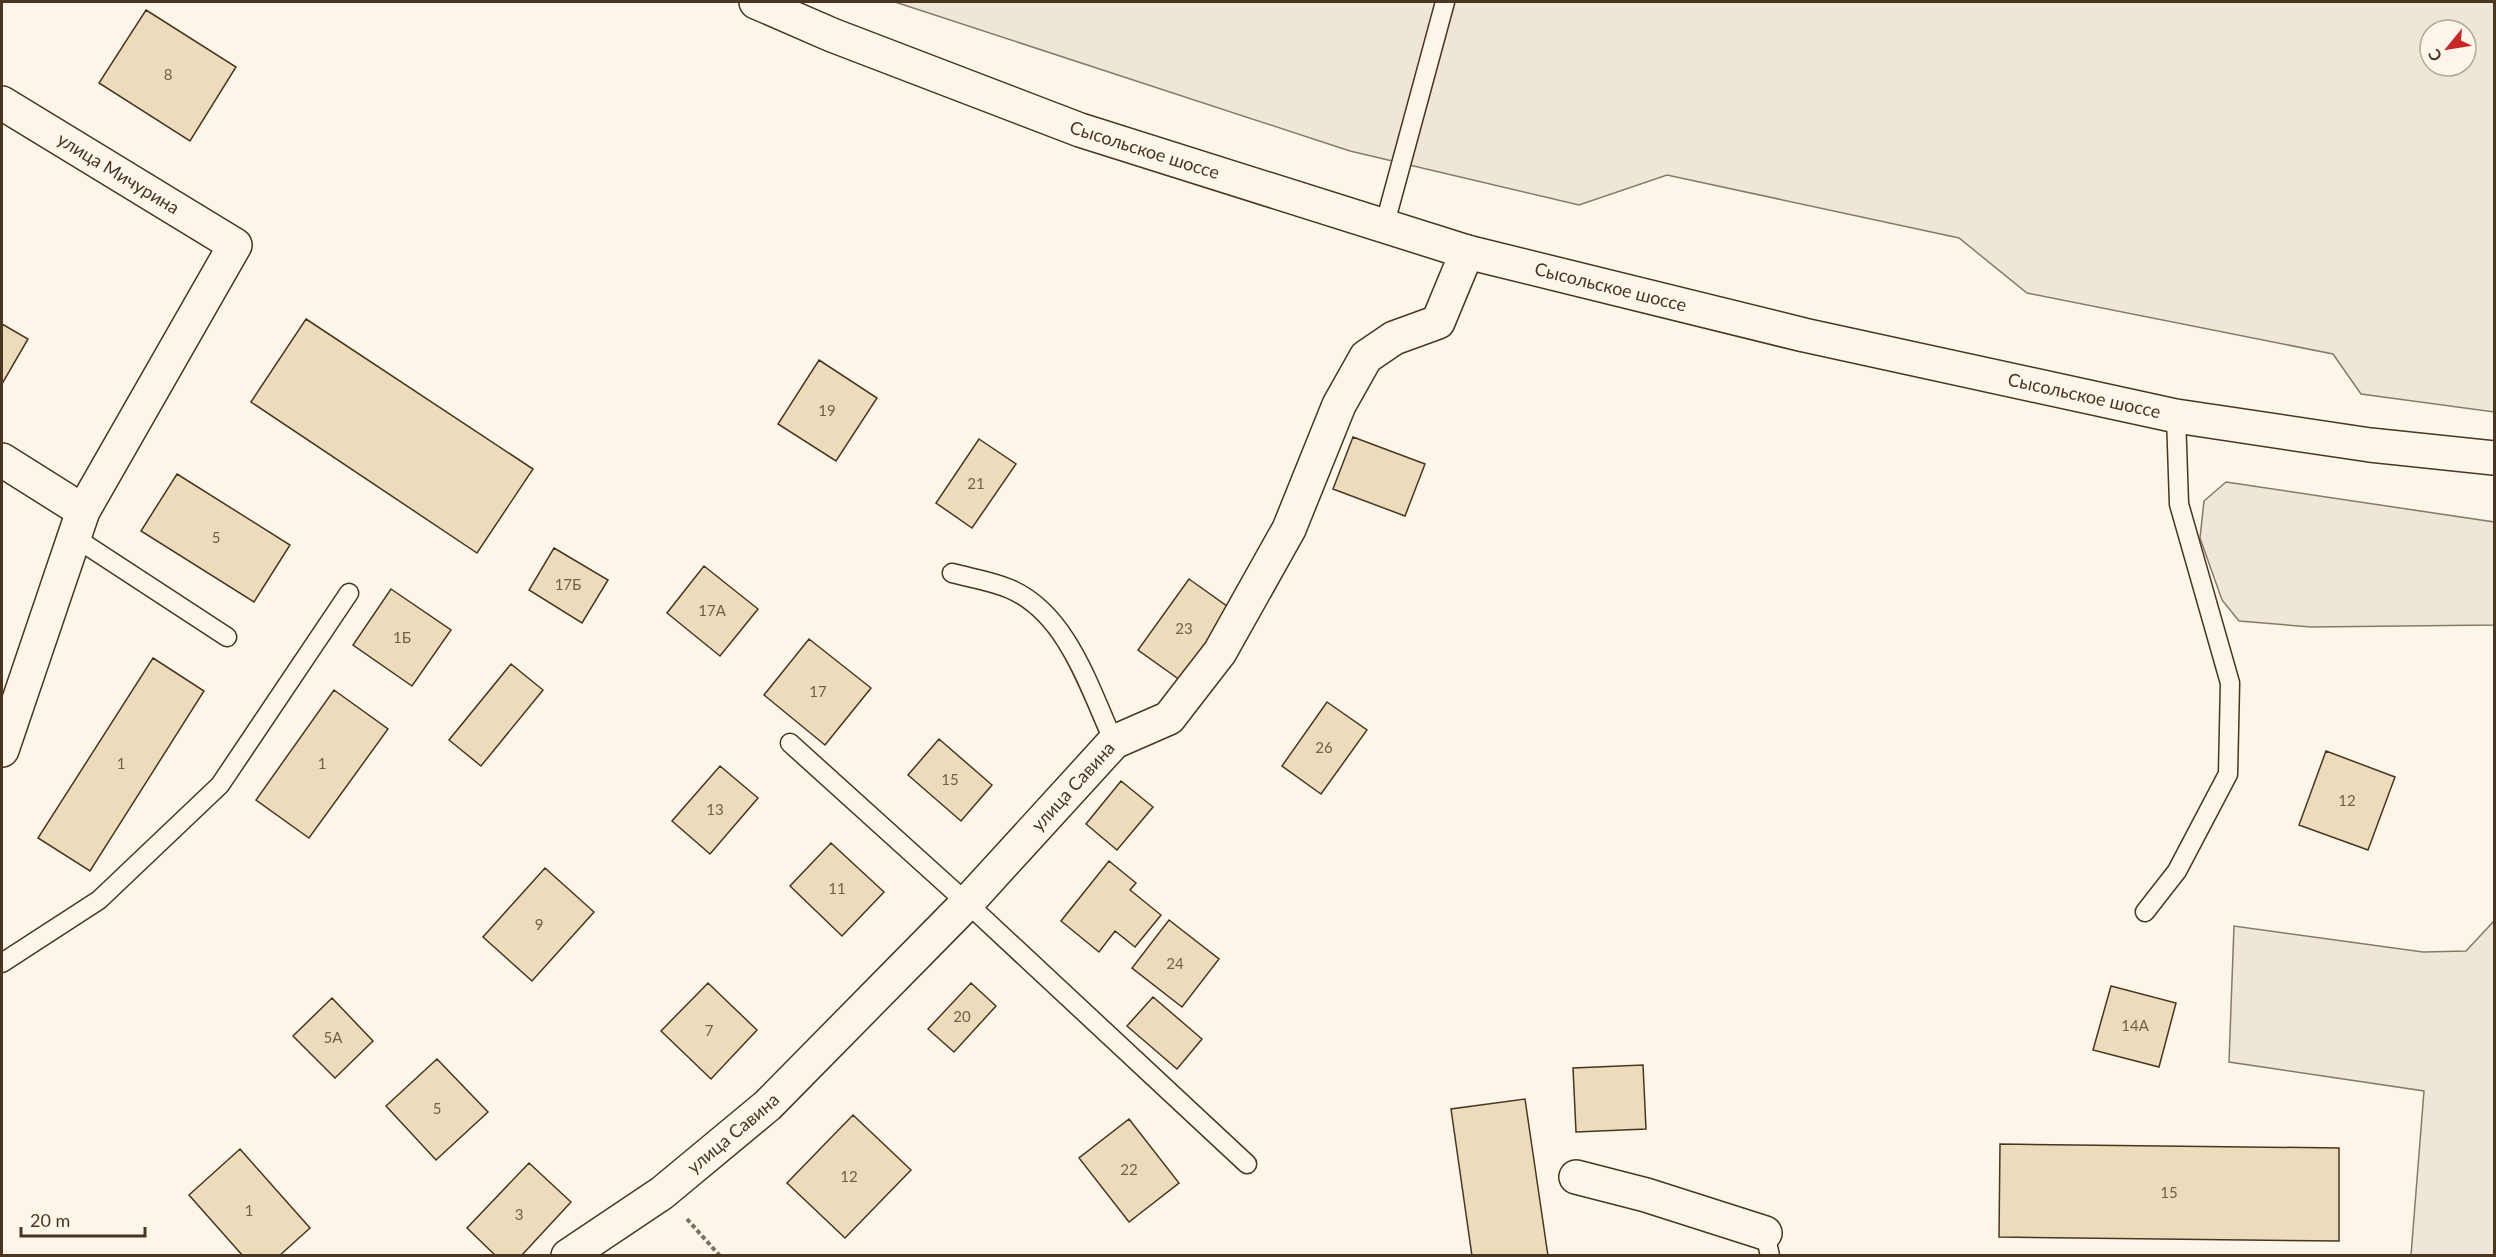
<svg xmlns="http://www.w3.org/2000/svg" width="2496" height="1257" viewBox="0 0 2496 1257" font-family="Lato,sans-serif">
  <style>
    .green { fill: #ede6d9; stroke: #887966; stroke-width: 1.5; fill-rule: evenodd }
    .building { fill: #ecdcbc; stroke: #4a3520; stroke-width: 1.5 }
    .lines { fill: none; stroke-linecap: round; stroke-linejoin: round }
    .lane-casing { stroke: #4a3520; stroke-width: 21 }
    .street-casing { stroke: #4a3520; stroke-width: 36 }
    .highway-casing { stroke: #4a3520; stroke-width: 36 }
    .path { stroke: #7f6f5c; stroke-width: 4; stroke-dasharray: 4.5 3; stroke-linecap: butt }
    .lane { stroke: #fbf6e9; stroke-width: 18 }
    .street { stroke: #fbf6e9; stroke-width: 33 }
    .highway { stroke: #fbf6e9; stroke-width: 33 }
    .labels { text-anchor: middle; stroke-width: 4.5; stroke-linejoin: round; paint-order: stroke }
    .number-label { font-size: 15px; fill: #725f47 }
    .street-label { font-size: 18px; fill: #4a3520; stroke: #fbf6e9 }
  </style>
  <rect width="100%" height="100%" fill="#fbf6e9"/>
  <path class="green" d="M 895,2 L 2494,2 L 2494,412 L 2361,394 L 2333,354 L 2027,293 L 1959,238 L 1667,175 L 1579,205 L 1350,151 ZM 2430,30 L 2466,30 L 2466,66 L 2430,66 Z
    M 2226,482 L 2494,522 L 2494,625 L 2311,627 L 2239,621 L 2222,600 L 2200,538 L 2204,501 Z
    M 2494,921 L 2494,1255 L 2411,1255 L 2424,1091 L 2229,1062 L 2234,926 L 2423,952 L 2466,951 Z"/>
  <path class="building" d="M 146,10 L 236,67 L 190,141 L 99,83 Z
    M 306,319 L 533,469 L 477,553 L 251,402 Z
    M 2,324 L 28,339 L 2,384 Z
    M 819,360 L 877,398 L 836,461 L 778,424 Z
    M 1353,437 L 1425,464 L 1405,516 L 1333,489 Z
    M 979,439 L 1016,464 L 972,528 L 936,503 Z
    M 177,474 L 290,545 L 254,602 L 141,531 Z
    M 554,548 L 608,580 L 582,623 L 529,590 Z
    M 704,566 L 758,609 L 720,656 L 667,613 Z
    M 1189,579 L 1231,609 L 1180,680 L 1138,650 Z
    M 391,589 L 451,630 L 412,686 L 353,645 Z
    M 809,639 L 871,688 L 825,745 L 764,695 Z
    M 153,658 L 204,691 L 90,871 L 38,838 Z
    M 511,664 L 543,690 L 481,766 L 449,740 Z
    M 334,690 L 388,729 L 309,838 L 256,800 Z
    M 1327,702 L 1367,730 L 1321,794 L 1282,766 Z
    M 939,739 L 992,785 L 961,821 L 908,775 Z
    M 2326,751 L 2395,777 L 2368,850 L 2299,825 Z
    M 720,766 L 758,798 L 710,854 L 672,821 Z
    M 1121,781 L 1153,807 L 1117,850 L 1086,824 Z
    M 831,843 L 884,892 L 842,936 L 790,886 Z
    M 1109,861 L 1136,883 L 1130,890 L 1161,915 L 1135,947 L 1115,931 L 1099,952 L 1061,921 Z
    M 545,868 L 594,912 L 532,981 L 483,937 Z
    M 1169,920 L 1219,959 L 1182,1007 L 1132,968 Z
    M 708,983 L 757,1030 L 711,1079 L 661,1031 Z
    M 971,983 L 996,1006 L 954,1052 L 928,1029 Z
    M 2111,986 L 2176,1003 L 2159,1067 L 2093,1050 Z
    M 1153,997 L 1202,1039 L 1177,1069 L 1127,1026 Z
    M 332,998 L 373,1041 L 335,1078 L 293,1036 Z
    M 437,1059 L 488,1112 L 436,1160 L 386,1106 Z
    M 1643,1065 L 1646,1129 L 1576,1132 L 1573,1068 Z
    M 1525,1099 L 1548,1256 L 1472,1256 L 1451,1109 Z
    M 853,1115 L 911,1170 L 845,1238 L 787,1183 Z
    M 1129,1119 L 1179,1183 L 1129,1222 L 1079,1158 Z
    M 2000,1144 L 2339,1148 L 2339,1241 L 1999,1237 Z
    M 240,1149 L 310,1228 L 279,1256 L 243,1256 L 189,1195 Z
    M 529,1163 L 571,1202 L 521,1256 L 496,1256 L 467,1228 Z"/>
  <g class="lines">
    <g class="lane-casing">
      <path id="lane" d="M 1384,227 L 1445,2
        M 74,537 L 227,637
        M 952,573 C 971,578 992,581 1010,589 C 1068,614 1090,690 1114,742
        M 790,743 L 967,903 L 1247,1164
        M 2145,912 L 2177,871 L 2228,774 L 2230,683 L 2179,504 L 2176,416
        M 2,963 L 99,900 L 220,785 L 349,593
        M 1765,1233 L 1770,1256"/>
    </g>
    <g class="street-casing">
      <g id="street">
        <path id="s1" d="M 2,103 L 235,245 L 83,511 L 2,750"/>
        <path d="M 2,460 L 83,511"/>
        <path d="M 1576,1177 L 1646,1195 L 1765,1233"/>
        <path id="s2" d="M 568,1256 L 662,1193 L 768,1105 L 967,903 L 1114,742 L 1169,718 L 1220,652 L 1289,529 L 1339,405 L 1366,357 L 1394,338 L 1438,322 L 1467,252"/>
      </g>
    </g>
    <g class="highway-casing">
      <g id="highway">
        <path id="s3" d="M 756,2 L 832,35 L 1080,130 L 1467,252 L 1804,335 L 2176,416 L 2370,445 L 2494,458"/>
      </g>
    </g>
    <path class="path" d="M 687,1219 L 720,1256"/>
    <use href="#lane" class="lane"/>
    <use href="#street" class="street"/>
    <use href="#highway" class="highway"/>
  </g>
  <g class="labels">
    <g class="number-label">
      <text x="168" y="80">8</text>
      <text x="827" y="416">19</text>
      <text x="976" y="489">21</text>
      <text x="216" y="543">5</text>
      <text x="568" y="590">17Б</text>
      <text x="712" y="616">17А</text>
      <text x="1184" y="634">23</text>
      <text x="402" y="643">1Б</text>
      <text x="818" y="697">17</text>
      <text x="1324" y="753">26</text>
      <text x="121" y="769">1</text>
      <text x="322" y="769">1</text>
      <text x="950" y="785">15</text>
      <text x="2347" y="806">12</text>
      <text x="715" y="815">13</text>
      <text x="837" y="894">11</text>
      <text x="539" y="930">9</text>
      <text x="1175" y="969">24</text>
      <text x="962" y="1022">20</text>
      <text x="2135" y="1031">14А</text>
      <text x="709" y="1036">7</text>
      <text x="333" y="1043">5А</text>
      <text x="437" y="1114">5</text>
      <text x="1129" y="1175">22</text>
      <text x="849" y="1182">12</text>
      <text x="2169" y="1198">15</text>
      <text x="249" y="1216">1</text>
      <text x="519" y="1220">3</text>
    </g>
    <g class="street-label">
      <text dy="6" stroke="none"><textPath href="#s3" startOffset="416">Сысольское шоссе</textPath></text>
      <text dy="6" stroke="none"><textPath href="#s1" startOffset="136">улица Мичурина</textPath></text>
      <text dy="6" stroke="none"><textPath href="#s3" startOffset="902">Сысольское шоссе</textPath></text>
      <text dy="6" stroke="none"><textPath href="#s3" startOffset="1388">Сысольское шоссе</textPath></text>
      <text dy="6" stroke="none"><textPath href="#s2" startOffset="692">улица Савина</textPath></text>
      <text dy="6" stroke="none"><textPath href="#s2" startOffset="206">улица Савина</textPath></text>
    </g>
  </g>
  <rect width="2496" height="1257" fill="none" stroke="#4a3520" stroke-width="6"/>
  <g transform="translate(2448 48) rotate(240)"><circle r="28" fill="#fbf6e9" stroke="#b4a999" stroke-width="1.5"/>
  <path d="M0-4.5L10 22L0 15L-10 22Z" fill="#c62828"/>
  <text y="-9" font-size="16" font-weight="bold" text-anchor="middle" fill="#4a3520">С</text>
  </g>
  <path d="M21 1227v9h124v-9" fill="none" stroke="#4a3520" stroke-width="3"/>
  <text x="30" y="1227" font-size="18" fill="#4a3520" stroke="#fbf6e9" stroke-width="4.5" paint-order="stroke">20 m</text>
</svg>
